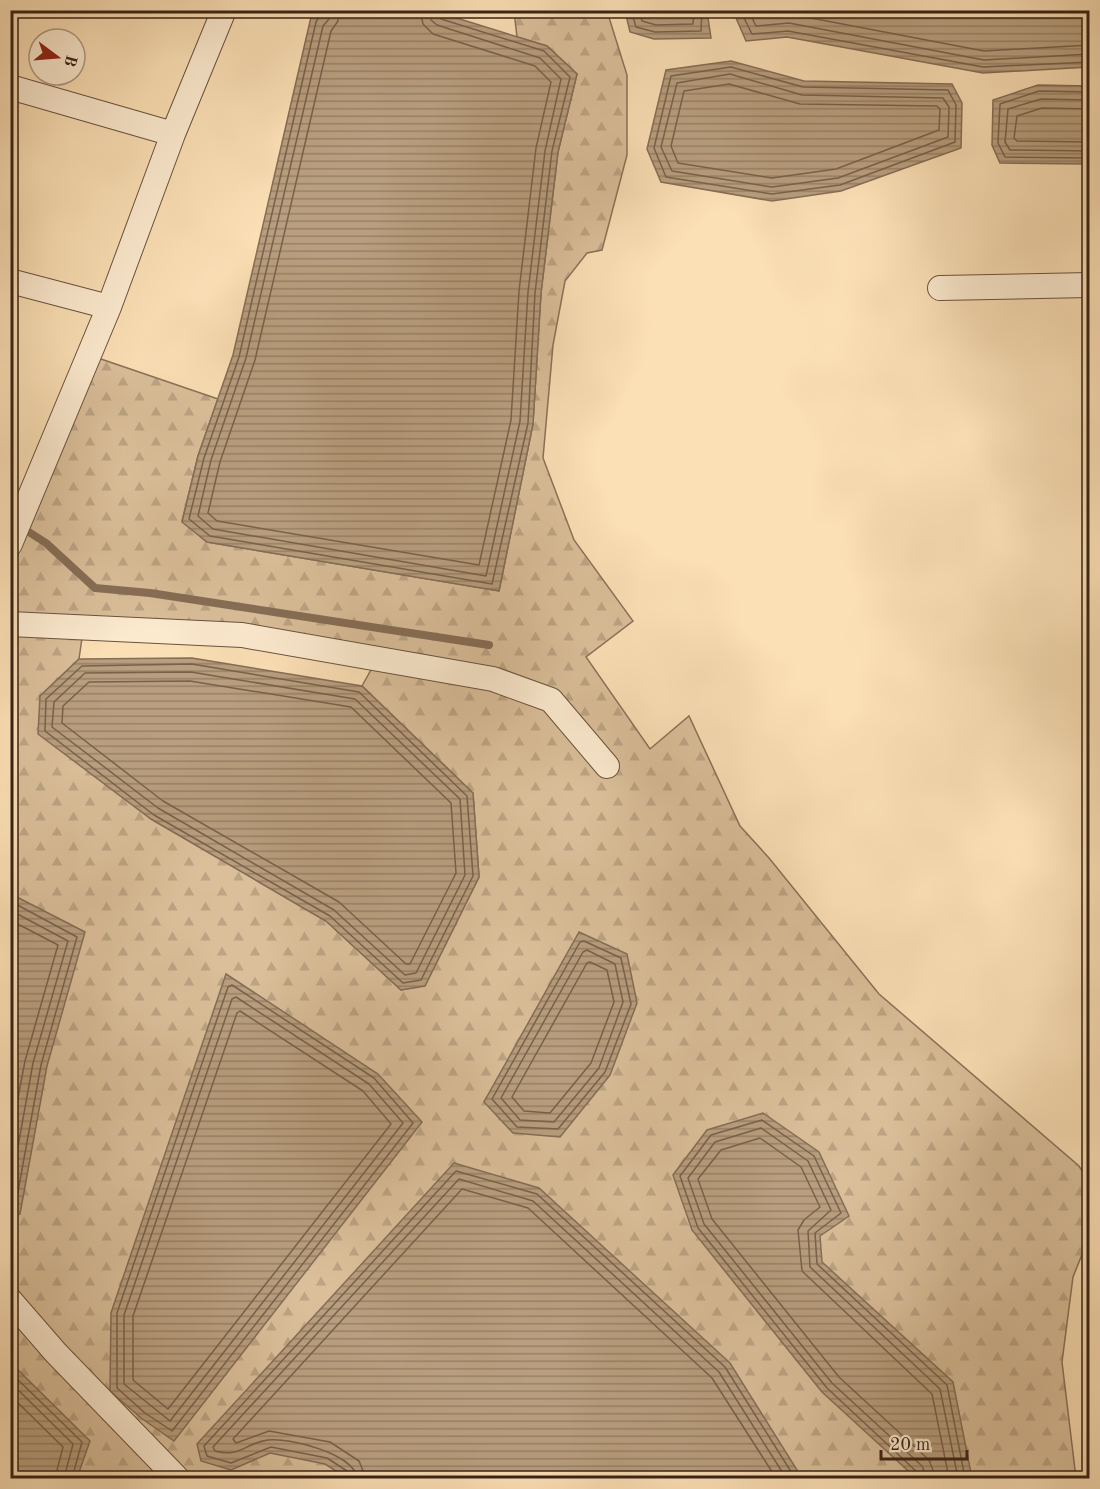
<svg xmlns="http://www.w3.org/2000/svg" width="1100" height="1489" viewBox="0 0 1100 1489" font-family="'Old Standard TT',serif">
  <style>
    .forest { fill: url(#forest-firs); stroke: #8a7158; stroke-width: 1.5 }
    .water { fill: url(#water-rules); stroke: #866d55; stroke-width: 1.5 }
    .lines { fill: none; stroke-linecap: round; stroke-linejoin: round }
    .shore { stroke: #79614a; stroke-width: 1.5 }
    .stream { stroke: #866d55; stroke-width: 8 }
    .street-casing { stroke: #6a523e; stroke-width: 26 }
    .street { stroke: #fceacf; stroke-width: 24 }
  </style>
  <defs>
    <pattern id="forest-firs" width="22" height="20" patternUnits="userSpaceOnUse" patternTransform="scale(1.5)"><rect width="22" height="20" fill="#dabf9a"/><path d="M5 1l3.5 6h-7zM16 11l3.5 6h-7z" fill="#bca484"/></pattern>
    <pattern id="water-rules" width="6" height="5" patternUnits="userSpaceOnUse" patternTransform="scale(1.5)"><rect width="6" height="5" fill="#b99f7f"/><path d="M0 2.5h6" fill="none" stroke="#978167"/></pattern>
  </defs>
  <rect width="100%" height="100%" fill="#fbdfb5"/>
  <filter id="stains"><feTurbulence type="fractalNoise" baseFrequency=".00333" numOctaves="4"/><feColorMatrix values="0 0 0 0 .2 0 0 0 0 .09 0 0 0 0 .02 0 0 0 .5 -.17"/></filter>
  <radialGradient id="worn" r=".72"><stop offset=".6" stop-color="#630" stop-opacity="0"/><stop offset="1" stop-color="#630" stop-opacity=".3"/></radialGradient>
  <path class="forest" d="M 514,11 L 607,11 L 627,75 L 627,155 L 602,250 L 587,253 L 565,281 L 553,345 L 543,458 L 574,540 L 633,621 L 586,657 L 650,749 L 689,716 L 740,826 L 769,858 L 879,994 L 1079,1166 L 1089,1182 L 1089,1237 L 1073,1277 L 1062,1362 L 1076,1478 L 191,1478 L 60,1342 L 11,1285 L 10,634 L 82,638 L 79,659 L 40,696 L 151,819 L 326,921 L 401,990 L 425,985 L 479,877 L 473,793 L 362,686 L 372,668 L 469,666 L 11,614 L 11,576 L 14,565 L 41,491 L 98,358 L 218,399 L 198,456 L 182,521 L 207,542 L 499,591 L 533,424 L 541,293 L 558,152 L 577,74 L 547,46 L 517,37 Z
    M 10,1315 L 163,1478 L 11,1478 Z"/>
  <path class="water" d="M 320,11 L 434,11 L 547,46 L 577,74 L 558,152 L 541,293 L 533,424 L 499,591 L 207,542 L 182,522 L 198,456 L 233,355 L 311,17 Z
    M 625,11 L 707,11 L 711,38 L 654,39 L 630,32 Z
    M 733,11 L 1089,11 L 1089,67 L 983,73 L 787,37 L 746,41 Z
    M 731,61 L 804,81 L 952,84 L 962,103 L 961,148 L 841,191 L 772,201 L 661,182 L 647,149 L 666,70 Z
    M 1038,85 L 1089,86 L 1089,164 L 1000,163 L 992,145 L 993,100 Z
    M 192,658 L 362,686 L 473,793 L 479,877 L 425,986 L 401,990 L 326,921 L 151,819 L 38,734 L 40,696 L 79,659 Z
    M 11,894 L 85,932 L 47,1066 L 20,1214 L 11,1217 Z
    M 579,932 L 627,954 L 637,1003 L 610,1075 L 560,1137 L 513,1133 L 484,1102 Z
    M 226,974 L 378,1074 L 422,1122 L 174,1441 L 141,1418 L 110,1391 L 111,1313 Z
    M 763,1113 L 819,1152 L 849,1216 L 820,1236 L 822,1262 L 953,1382 L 972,1478 L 916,1478 L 822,1392 L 692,1230 L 673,1175 L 707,1130 Z
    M 454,1163 L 539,1188 L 730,1363 L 802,1478 L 347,1478 L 325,1464 L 270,1453 L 231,1470 L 201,1461 L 197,1444 Z
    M 11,1363 L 90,1441 L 77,1478 L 11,1478 Z"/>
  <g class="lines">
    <path class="shore" d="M 323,10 L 316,22 L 239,357 L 204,458 L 189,519 L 210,536 L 492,584 L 528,423 L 535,293 L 552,151 L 570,77 L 544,51 L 441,19 L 436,10
      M 330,10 L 329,19 L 323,26 L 246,358 L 211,460 L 198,516 L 213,529 L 486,576 L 520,421 L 528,292 L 545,151 L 561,79 L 540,58 L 437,25 L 431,20 L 429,10
      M 339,10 L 338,21 L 331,31 L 255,360 L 220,462 L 208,513 L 217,521 L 479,565 L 511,420 L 519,291 L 536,148 L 551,82 L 535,66 L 433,34 L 423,24 L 420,10
      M 631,10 L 636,27 L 655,32 L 701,31 L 702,10
      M 639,10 L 642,21 L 656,25 L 693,24 L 694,10
      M 740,10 L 752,34 L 788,31 L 983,67 L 1090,62
      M 748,10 L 756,26 L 789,23 L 984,60 L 1090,54
      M 758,10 L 762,17 L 790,14 L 984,51 L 1090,45
      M 731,67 L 803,87 L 948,90 L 956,105 L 955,142 L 840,185 L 772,194 L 666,177 L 654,148 L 671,76 Z
      M 730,74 L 802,95 L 943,98 L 949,107 L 948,137 L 838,178 L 772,187 L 672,171 L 661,147 L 677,83 Z
      M 729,84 L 800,104 L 937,106 L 940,109 L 939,130 L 836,169 L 772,178 L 678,163 L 671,146 L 684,91 Z
      M 1090,92 L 1039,91 L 1000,104 L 998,143 L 1005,157 L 1090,158
      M 1090,100 L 1041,99 L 1008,109 L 1005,142 L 1010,150 L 1090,151
      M 1090,109 L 1042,108 L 1017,116 L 1014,138 L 1017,141 L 1090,142
      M 192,664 L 359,692 L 467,796 L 473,876 L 421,980 L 403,983 L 330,916 L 154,815 L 45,731 L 46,699 L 82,666 Z
      M 191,672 L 355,699 L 460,799 L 465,875 L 416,973 L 405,975 L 334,910 L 158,808 L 52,727 L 54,702 L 85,673 Z
      M 190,681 L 351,707 L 451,803 L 456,873 L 410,964 L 406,964 L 339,902 L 163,801 L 62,723 L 63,706 L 89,682 Z
      M 10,901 L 77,937 L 41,1065 L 15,1208 L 10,1211
      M 10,910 L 68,941 L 33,1063 L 10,1191
      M 10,920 L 58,945 L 25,1061 L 10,1140
      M 584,941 L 621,958 L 631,1004 L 605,1072 L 558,1129 L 517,1127 L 492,1099 L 580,942 Z
      M 587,950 L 615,964 L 623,1002 L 599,1068 L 554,1122 L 520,1120 L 501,1098 L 583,952 Z
      M 590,962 L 607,970 L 614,1002 L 591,1063 L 550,1113 L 524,1111 L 512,1097 L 587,963 Z
      M 232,985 L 374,1078 L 413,1123 L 172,1431 L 145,1413 L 117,1388 L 117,1313 L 228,987 Z
      M 236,997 L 369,1084 L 403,1123 L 170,1421 L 124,1384 L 124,1315 L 232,999 Z
      M 240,1011 L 363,1091 L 391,1124 L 168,1409 L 133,1380 L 133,1316 L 237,1013 Z
      M 10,1372 L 82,1442 L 72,1478
      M 10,1382 L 73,1444 L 64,1478
      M 10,1395 L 63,1447 L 55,1478
      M 349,1478 L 347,1471 L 327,1458 L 271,1447 L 231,1463 L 207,1456 L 204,1446 L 456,1171 L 537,1194 L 725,1367 L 795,1478
      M 357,1478 C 355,1454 288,1437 268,1440 C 245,1443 240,1458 215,1451 L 213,1447 L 459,1179 L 533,1201 L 719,1372 L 786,1478
      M 366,1478 L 359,1461 L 330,1442 L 269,1431 L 236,1443 L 233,1439 L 462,1189 L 528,1208 L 712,1378 L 776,1478
      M 919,1478 L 917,1472 L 827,1388 L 698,1228 L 680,1176 L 711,1135 L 762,1120 L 814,1156 L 841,1213 L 815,1233 L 817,1264 L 947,1385 L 965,1478
      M 927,1478 L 922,1466 L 832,1383 L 704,1224 L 688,1178 L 715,1142 L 761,1128 L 808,1161 L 831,1210 L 808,1231 L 810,1267 L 940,1389 L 958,1478
      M 936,1478 L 929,1460 L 839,1377 L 712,1219 L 698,1179 L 721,1150 L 760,1138 L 801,1167 L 820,1207 L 804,1220 L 798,1230 L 802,1271 L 932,1394 L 949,1478"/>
    <path class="stream" d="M 21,527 L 46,543 L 95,588 L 150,593 L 489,645"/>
    <g class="street-casing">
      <path id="street" d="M 10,87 L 173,134
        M 10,281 L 109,307
        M 940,288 L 1090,285
        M 10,544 L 109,307 L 173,134 L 224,10
        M 10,624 L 242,635 L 493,679 L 551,700 L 607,766
        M 10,1300 L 56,1353 L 177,1478"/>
    </g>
    <use href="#street" class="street"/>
  </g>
  <rect width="1100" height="1489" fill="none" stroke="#fbdfb5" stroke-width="36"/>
  <rect x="12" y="12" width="1076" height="1465" fill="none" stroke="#392316" stroke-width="3"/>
  <rect x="18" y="18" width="1064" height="1453" fill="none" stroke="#392316" stroke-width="1.5"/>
  <g transform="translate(57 57) rotate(106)"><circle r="28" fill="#fceacf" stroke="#ae9a85" stroke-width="1.5"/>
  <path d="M0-4.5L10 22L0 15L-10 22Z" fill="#8f2418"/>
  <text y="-9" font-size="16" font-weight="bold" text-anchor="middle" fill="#392316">B</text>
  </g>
  <path d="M881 1450v9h86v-9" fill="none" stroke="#392316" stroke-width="3"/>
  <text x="890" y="1450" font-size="18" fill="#392316" stroke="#fceacf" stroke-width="4.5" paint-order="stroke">20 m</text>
  <rect width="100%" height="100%" filter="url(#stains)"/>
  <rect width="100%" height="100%" fill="url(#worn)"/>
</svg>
